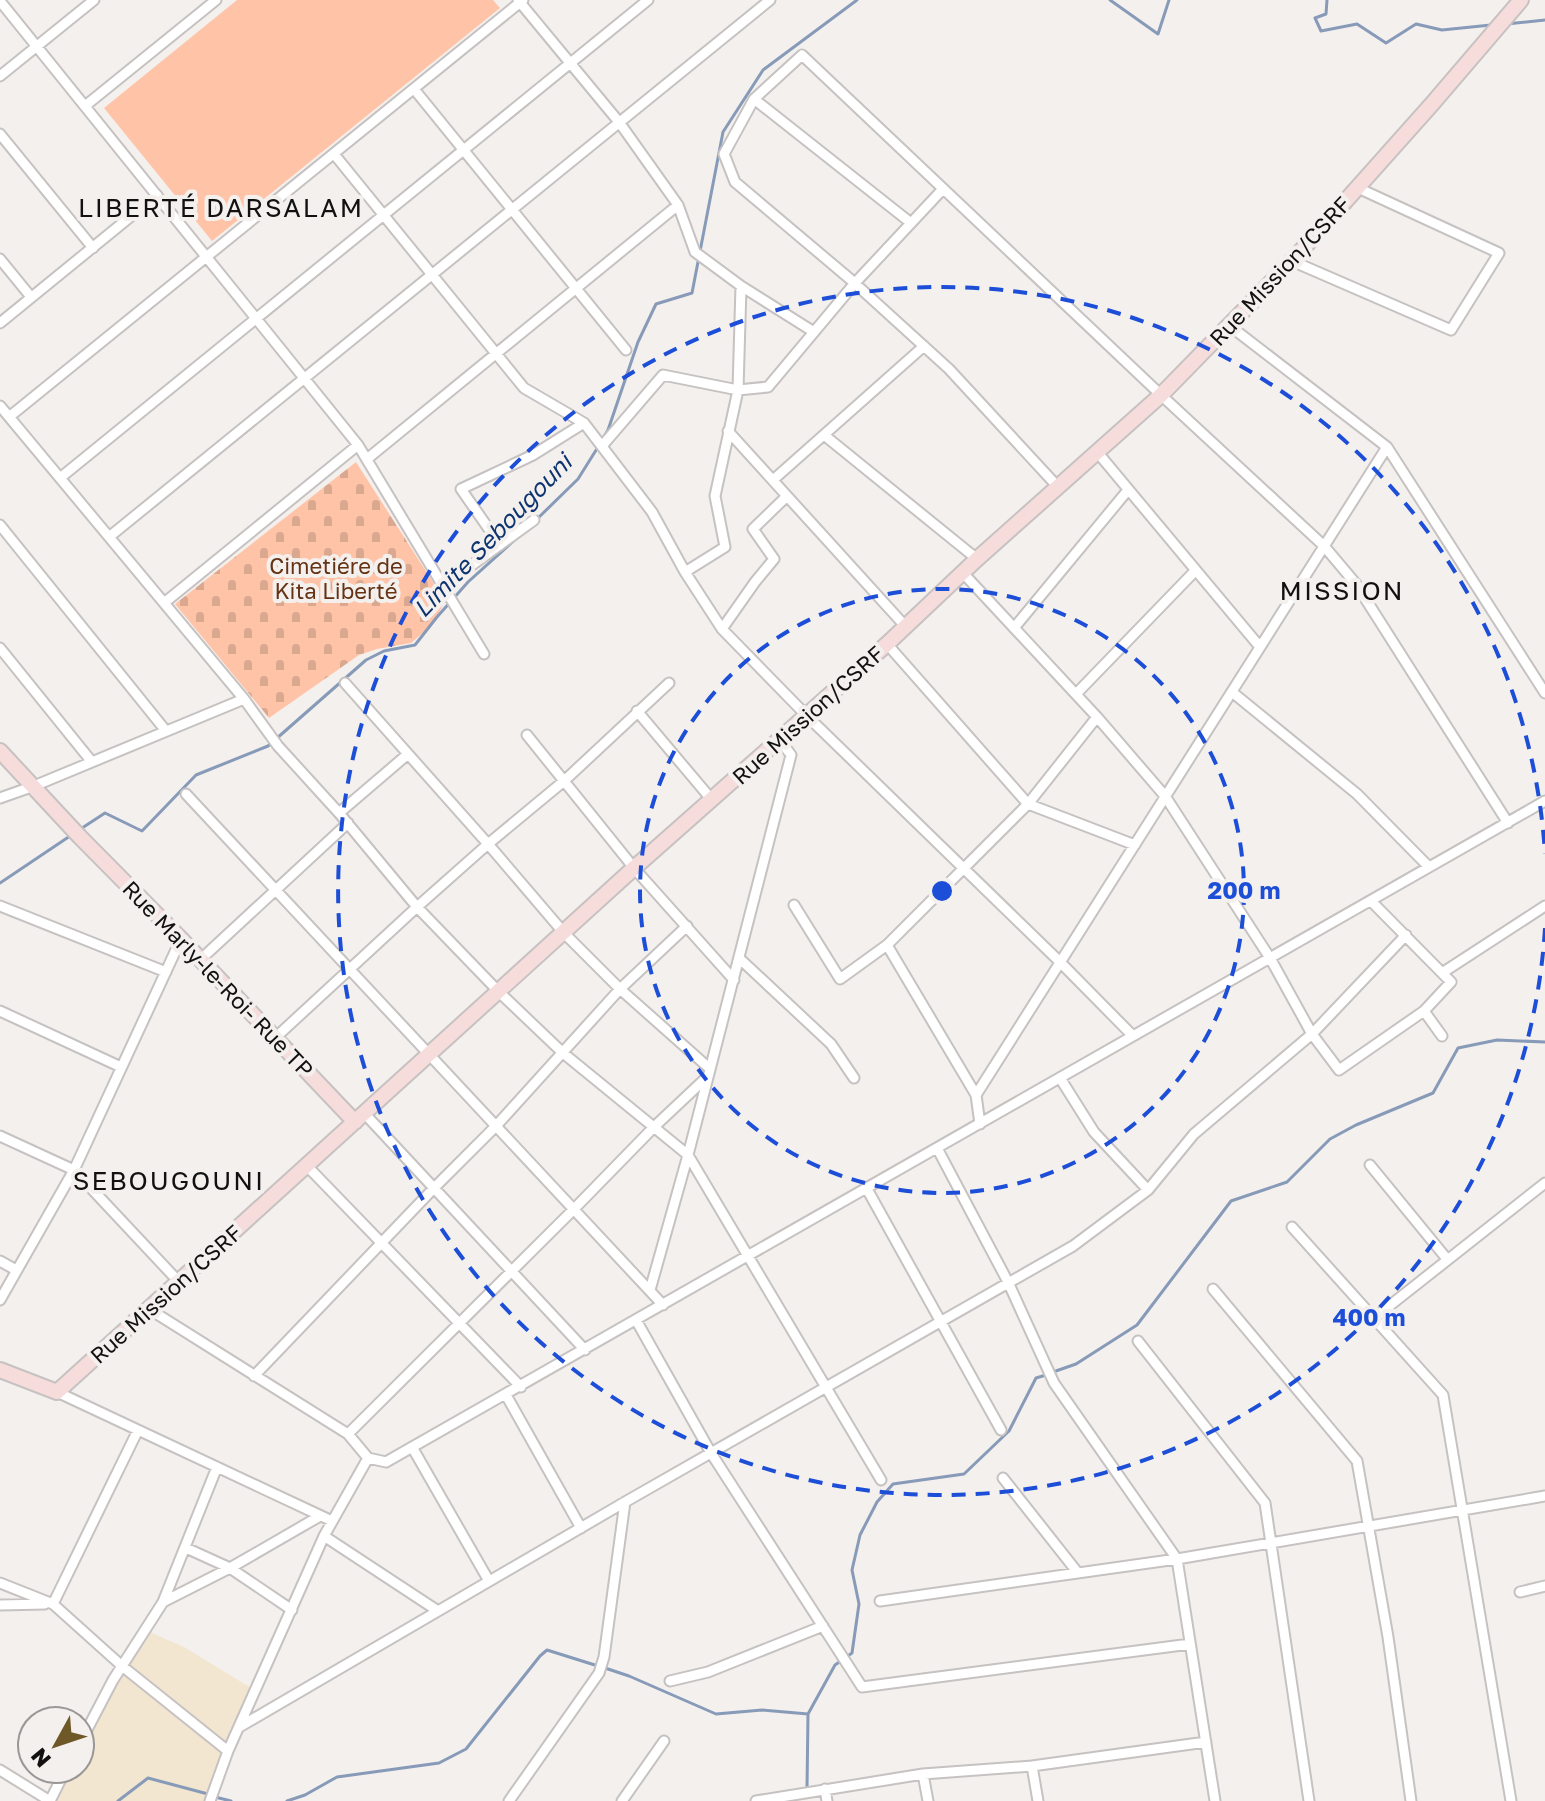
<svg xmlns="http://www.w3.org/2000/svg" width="1545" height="1801" viewBox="0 0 1545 1801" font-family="'Golos Text',sans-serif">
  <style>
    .commercial { fill: #f2e6d1 }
    .cemetery { fill: url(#cemetery-stones) }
    .garden { fill: #ffc4a7 }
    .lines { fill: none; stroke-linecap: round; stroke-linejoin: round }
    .stream { stroke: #879ab8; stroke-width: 3 }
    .street-casing { stroke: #c6c2c1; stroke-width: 13 }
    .secondary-casing { stroke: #c6c2c1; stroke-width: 18 }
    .street { stroke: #fff; stroke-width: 9 }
    .secondary { stroke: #f7dcdc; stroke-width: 14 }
    .ring { fill: none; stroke: #1d4ed8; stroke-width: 4; stroke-dasharray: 14 10 }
    .labels { text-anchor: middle; stroke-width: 8; stroke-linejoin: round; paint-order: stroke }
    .street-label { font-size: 22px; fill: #121111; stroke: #f4f0ee }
    .park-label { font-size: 22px; fill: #653214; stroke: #f4f0ee }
    .water-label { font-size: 24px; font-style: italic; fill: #0d346f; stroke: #f4f0ee }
    .quarter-label { font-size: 26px; letter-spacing: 2px; fill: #121111; stroke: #f4f0ee }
    .centre { fill: #1d4ed8; stroke: #f4f0ee; stroke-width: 4 }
    .ring-label { font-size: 24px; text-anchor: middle; font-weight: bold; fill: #1d4ed8; stroke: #f4f0ee; stroke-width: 8; stroke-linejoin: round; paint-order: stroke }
  </style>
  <defs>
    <pattern id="cemetery-stones" width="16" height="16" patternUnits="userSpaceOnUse" patternTransform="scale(2)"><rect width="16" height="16" fill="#ffc4a7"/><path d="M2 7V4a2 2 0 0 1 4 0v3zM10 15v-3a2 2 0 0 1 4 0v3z" fill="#daa78f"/></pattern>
  </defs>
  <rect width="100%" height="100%" fill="#f4f0ee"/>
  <path class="commercial" d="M 145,1630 L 184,1647 L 256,1691 L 209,1801 L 50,1801 L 66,1769 L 80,1769 L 80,1743 Z"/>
  <path class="cemetery" d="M 356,462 L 445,601 L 433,624 L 411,643 L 377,649 L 359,655 L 269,718 L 175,604 Z"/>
  <path class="garden" d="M 237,0 L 493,0 L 500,8 L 212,241 L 104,108 Z"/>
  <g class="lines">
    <path class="stream" d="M 1110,0 L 1158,34 L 1169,0
      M 1327,0 L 1326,14 L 1315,18 L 1321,31 L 1357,24 L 1386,43 L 1416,24 L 1442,30 L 1491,25
      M 1506,24 L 1545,20
      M 602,440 L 608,430 L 638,342 L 656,304 L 692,293 L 723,132 L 763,70 L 857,0
      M 536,520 L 578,479 L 598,447
      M 79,830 L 105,813 L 142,831 L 196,775 L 268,746 L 366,660 L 384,651 L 415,645 L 437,617 L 468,582 L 519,536
      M 0,883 L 73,834
      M 1053,1372 L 1076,1364 L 1137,1325 L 1231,1201 L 1287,1182 L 1330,1139 L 1356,1125 L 1433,1093 L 1458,1048 L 1497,1040 L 1545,1042
      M 605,1668 L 629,1676 L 716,1714 L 762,1710 L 808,1714
      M 807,1789 L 808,1714 L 835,1665 L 852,1653 L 859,1604 L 852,1570 L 860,1535 L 877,1502 L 893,1484 L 964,1474 L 1009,1431 L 1036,1378 L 1046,1375
      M 215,1797 L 231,1801
      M 118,1801 L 148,1778 L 208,1794
      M 287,1801 L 305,1795 L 337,1777 L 439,1763 L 466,1749 L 540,1656 L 547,1650 L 598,1666"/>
    <g class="street-casing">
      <path id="street" d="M 518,0 L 619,122 L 678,205 L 695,252 L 741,286 L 814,332
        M 0,1 L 358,445 L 484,654
        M 0,76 L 94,0
        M 414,89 L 626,350
        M 754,99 L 911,223
        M 85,106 L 216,0
        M 0,134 L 93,248
        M 334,154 L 524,388 L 584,423 L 652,512 L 685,572 L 722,629 L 807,716 L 1060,962 L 1133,1036
        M 0,259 L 31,297
        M 1292,261 L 1451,330 L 1499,253 L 1358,188
        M 0,323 L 157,195
        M 1230,326 L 1387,447 L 1545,693
        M 0,406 L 244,699 L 278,746 L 339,813 L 417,907 L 499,992 L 563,1053 L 688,1155 L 881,1480
        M 9,417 L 523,0
        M 728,431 L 906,627
        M 824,435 L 977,559
        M 602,446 L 663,375 L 738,390 L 768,387 L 855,283 L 942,190
        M 1098,453 L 1260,647
        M 367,459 L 678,205
        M 60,478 L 648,0
        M 773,480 L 924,346
        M 1058,487 L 949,369 L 850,279 L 735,182 L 724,154 L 754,99 L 802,55 L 1161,395 L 1324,546 L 1356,584 L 1508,823
        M 0,525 L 166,731
        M 109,537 L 770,0
        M 500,545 L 461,489 L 533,455 L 584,423
        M 685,572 L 725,547 L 715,496 L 738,390 L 741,286
        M 963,573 L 1097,717 L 1165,796 L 1270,958 L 1312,1034 L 1339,1070 L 1424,1011 L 1442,1036
        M 443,586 L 534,520
        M 164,603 L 358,445
        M 1014,628 L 1128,490
        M 722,629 L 755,582 L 774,559 L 753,529 L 787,496
        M 887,644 L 1028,804 L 1135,845
        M 0,648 L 92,762
        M 345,683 L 488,844 L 564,933 L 620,989 L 709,1068
        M 1232,692 L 1357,794 L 1429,867
        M 1076,694 L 1195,571
        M 637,711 L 712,800
        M 527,735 L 634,868 L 734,980
        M 186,794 L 663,1305
        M 0,798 L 34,786 L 244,699
        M 339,813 L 408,754
        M 1371,901 L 1451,982 L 1424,1011
        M 794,905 L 840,979 L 887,945 L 1028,804 L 1097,717
        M 0,906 L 166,972
        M 887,945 L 976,1095 L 980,1124
        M 739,958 L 831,1044 L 854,1078
        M 200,960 L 348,823
        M 1442,973 L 1545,906
        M 0,1011 L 121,1067
        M 275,1038 L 417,907 L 488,844 L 564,781 L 669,683
        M 1060,1078 L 1094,1132 L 1148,1190
        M 976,1095 L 1387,447
        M 364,1113 L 585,1350
        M 0,1136 L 74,1170 L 179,1282
        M 937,1148 L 1008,1282 L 1054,1383 L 1177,1559 L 1215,1801
        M 1370,1165 L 1447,1259
        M 307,1166 L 521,1387
        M 867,1189 L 1001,1430
        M 1292,1227 L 1443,1395 L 1511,1801
        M 0,1261 L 16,1270
        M 1213,1289 L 1357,1461 L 1388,1637 L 1411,1801
        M 650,1290 L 688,1155 L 791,755 L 780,740
        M 0,1300 L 74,1170 L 181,939
        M 149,1309 L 348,1434 L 368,1458 L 386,1462 L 1545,801
        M 1374,1318 L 1545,1183
        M 636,1320 L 711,1453 L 862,1687 L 1190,1644
        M 1138,1341 L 1265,1503 L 1309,1801
        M 254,1376 L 434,1188 L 496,1126 L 620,989 L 687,926
        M 57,1392 L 332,1521
        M 506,1395 L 581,1528
        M 348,1434 L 574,1209 L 655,1126 L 706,1078
        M 412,1447 L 489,1581
        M 1003,1478 L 1078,1573
        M 324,1536 L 438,1611
        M 186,1548 L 230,1568 L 292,1610
        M 0,1583 L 53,1604 L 122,1666 L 228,1751
        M 1520,1592 L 1545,1586
        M 880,1601 L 1177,1559 L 1545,1496
        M 163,1602 L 230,1568 L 320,1516
        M 53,1604 L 138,1430
        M 0,1605 L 45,1604
        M 670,1681 L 708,1672 L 823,1626
        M 241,1726 L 625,1502 L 1073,1246 L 1148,1190 L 1194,1134 L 1312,1034 L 1406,935
        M 80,1743 L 113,1680 L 163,1602 L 217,1467
        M 1032,1766 L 1038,1801
        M 0,1770 L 50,1801
        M 923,1774 L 928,1801
        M 825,1789 L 827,1801
        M 50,1801 L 66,1769
        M 210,1801 L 228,1751 L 324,1536 L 368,1458
        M 509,1801 L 599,1673 L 604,1657 L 625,1502
        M 622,1801 L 664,1741
        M 756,1801 L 923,1774 L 1032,1766 L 1206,1742"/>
    </g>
    <g class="secondary-casing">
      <path id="secondary" d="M 0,751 L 80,837 L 181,939 L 355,1122
        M 0,1370 L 57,1392 L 634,868 L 887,644 L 977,559 L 1161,395 L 1292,261 L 1432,104 L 1521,0"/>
    </g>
    <use href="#street" class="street"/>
    <use href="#secondary" class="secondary"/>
  </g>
  <g class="ring">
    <circle cx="942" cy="891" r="302"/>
    <path d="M1545 928A604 604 0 1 1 1545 854"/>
  </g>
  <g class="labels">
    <g class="street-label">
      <text transform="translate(1280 271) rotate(-47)" y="8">Rue Mission/CSRF</text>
      <text transform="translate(808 715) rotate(-42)" y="8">Rue Mission/CSRF</text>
      <text transform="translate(218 979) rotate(46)" y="8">Rue Marly-le-Roi- Rue TP</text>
      <text transform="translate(166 1294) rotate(-42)" y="8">Rue Mission/CSRF</text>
    </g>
    <g class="park-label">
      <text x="336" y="574">Cimetiére de<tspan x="336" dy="25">Kita Liberté</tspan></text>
    </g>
    <g class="water-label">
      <text transform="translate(493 536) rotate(-46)" y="8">Limite Sebougouni</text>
    </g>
    <g class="quarter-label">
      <text x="221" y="217">LIBERTÉ DARSALAM</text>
      <text x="1342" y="600">MISSION</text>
      <text x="169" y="1190">SEBOUGOUNI</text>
    </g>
  </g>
  <circle cx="942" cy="891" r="12" class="centre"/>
  <g class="ring-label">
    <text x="1244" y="899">200 m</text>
    <text x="1369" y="1326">400 m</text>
  </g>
  <g transform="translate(56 1745) rotate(230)"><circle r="38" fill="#f4f0ee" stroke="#9a9796" stroke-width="2"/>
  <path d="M0-6L14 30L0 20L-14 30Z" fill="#6f5828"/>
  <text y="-12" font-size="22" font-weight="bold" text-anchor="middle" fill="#121111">N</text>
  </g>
</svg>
